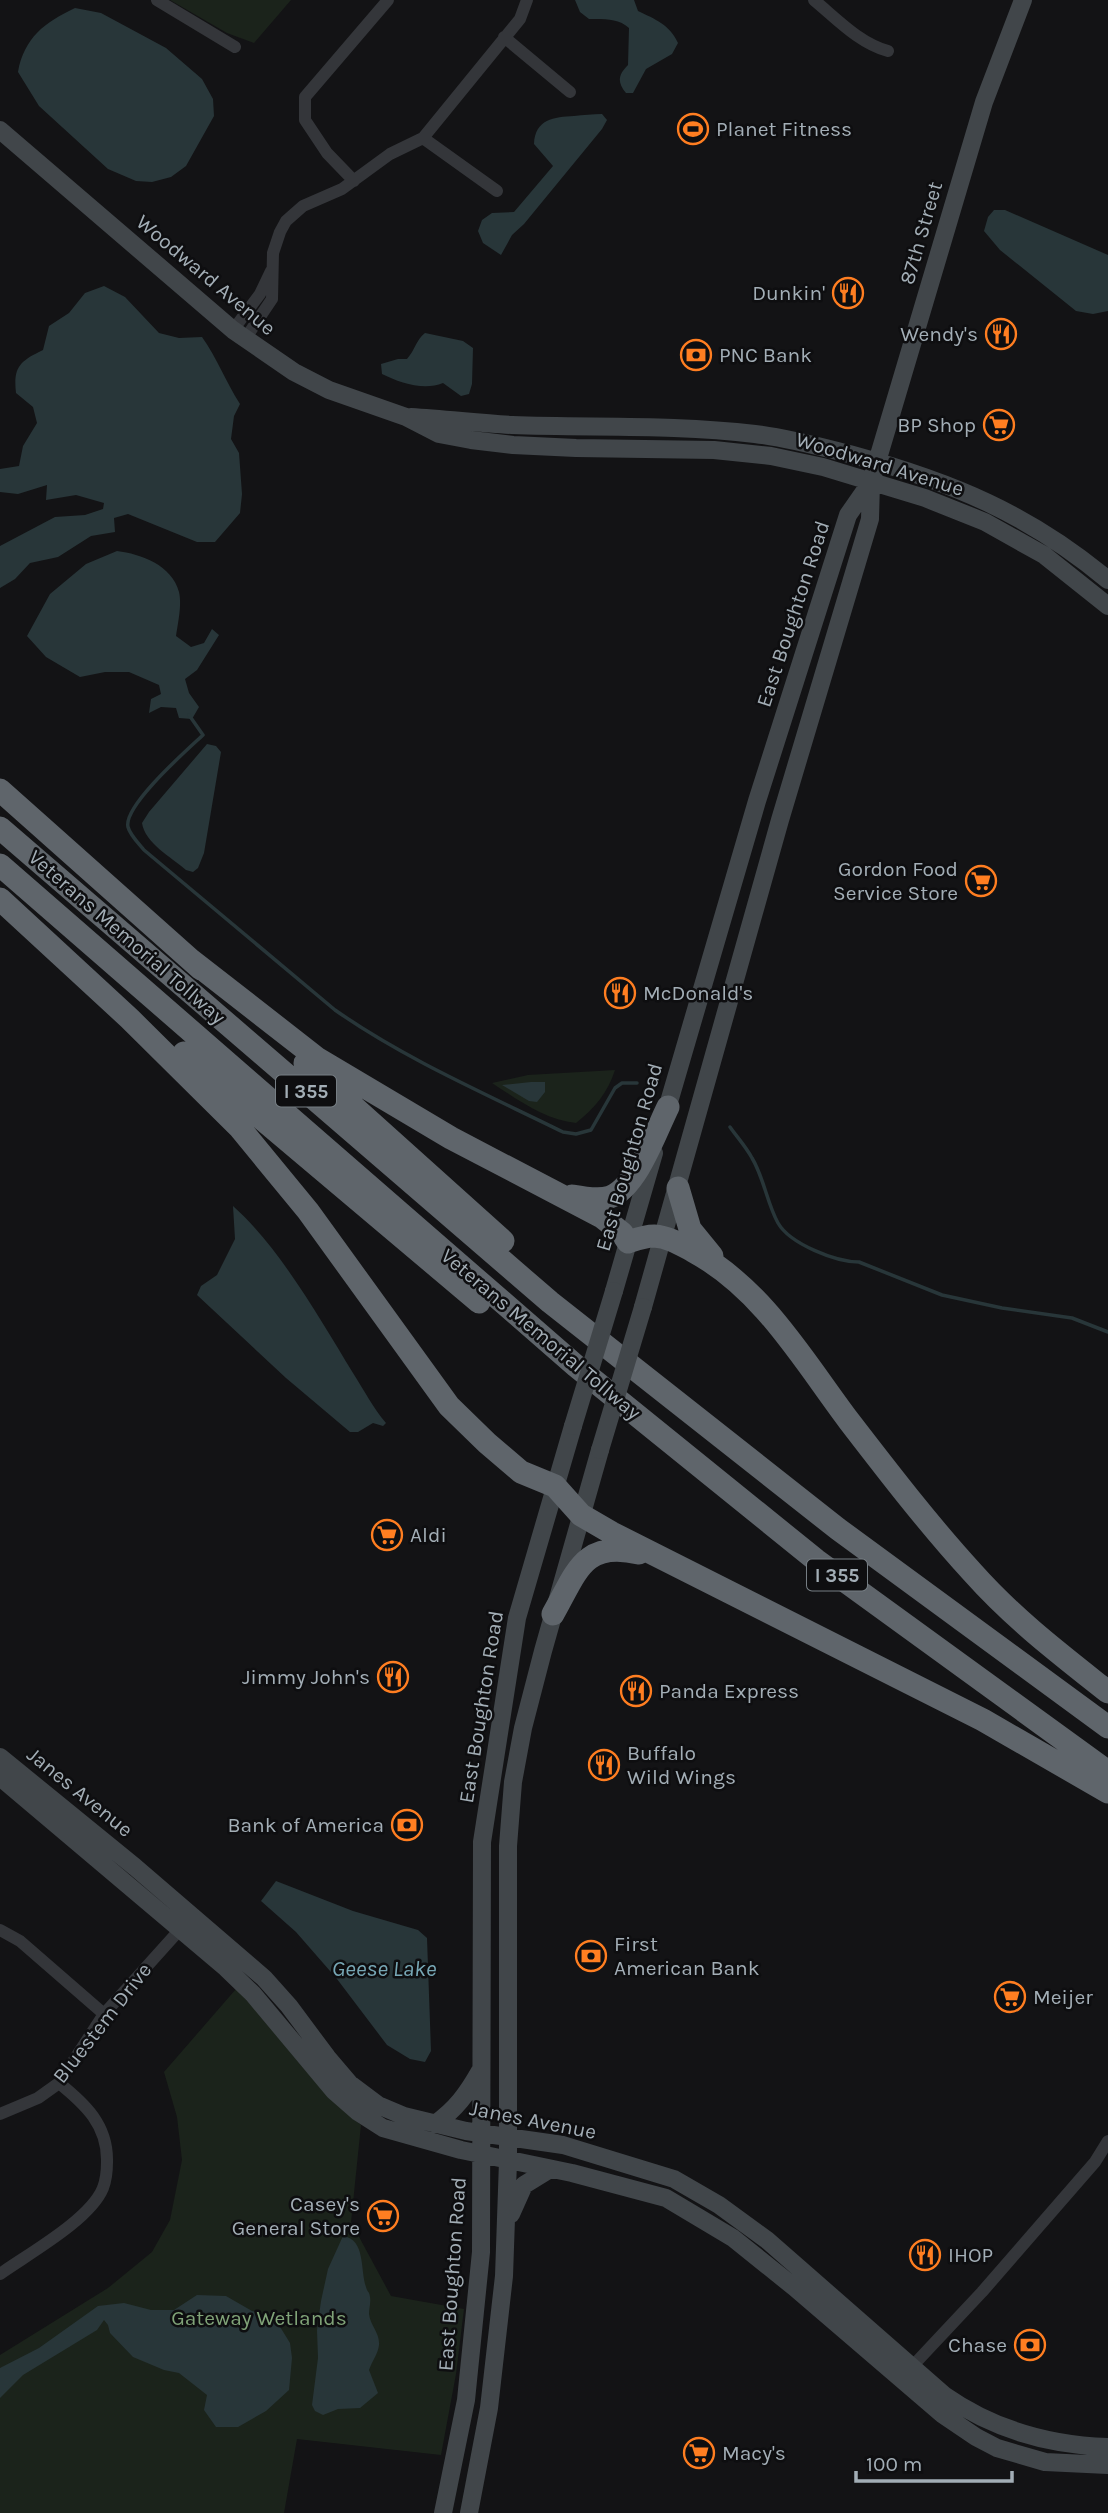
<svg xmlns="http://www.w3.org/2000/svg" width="1108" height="2513" viewBox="0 0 1108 2513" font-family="Karla,sans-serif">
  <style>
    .green { fill: #1b231b }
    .water { fill: #283639 }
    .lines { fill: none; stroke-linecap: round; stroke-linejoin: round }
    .stream { stroke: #283639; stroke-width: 3.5 }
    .street { stroke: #34363a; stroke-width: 12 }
    .secondary { stroke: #41464a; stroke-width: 18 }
    .highway { stroke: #5f656b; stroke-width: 23 }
    .secondary-bridge { stroke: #41464a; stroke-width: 18 }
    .labels { text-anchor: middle; stroke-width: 5; stroke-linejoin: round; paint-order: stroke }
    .shield { fill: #0e0e10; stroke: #767e84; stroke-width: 2 }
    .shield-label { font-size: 19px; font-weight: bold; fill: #a3aeb6 }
    .poi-label { font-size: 21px; fill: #a3aeb6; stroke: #0e0e10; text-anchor: start }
    .street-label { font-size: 21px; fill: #a3aeb6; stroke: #0e0e10 }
    .park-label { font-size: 21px; fill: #80a378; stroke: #0e0e10 }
    .water-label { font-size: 23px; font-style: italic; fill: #77a7b5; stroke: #0e0e10 }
  </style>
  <rect width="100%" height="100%" fill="#131315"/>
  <path class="green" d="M 170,0 L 291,0 L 254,43 L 227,33 Z
    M 615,1070 C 608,1092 595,1108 576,1123 C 545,1120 518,1100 492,1083 L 528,1075 Z
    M 236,1989 C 279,2033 312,2087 361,2125 L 351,2222 L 391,2296 L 464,2309 L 456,2374 L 441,2455 L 297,2439 L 284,2513 L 0,2513 L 0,2355 L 108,2288 L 152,2252 L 170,2220 L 182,2160 L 177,2117 L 164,2072 Z"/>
  <path class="water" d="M 634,0 L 638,11 C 655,19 670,25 678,43 L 672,54 L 646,69 L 633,93 L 626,93 C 617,82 618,75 628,65 L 629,28 C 618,18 604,19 589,19 L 580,12 L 575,0 Z
    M 75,8 L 101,13 L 166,48 L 202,79 L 213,99 L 214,116 L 186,166 L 171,177 L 152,182 L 136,181 L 108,169 L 39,106 L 18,72 C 24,38 45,22 75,8 Z
    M 602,114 L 607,120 L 602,129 L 524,224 L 512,235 L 501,255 L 483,243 L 478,231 L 482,220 L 492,213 L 514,212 L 553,166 L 534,144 C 535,119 554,117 574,116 C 583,115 593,114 602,114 Z
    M 994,210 L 1005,210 L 1108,255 L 1108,311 L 1093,314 L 1076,311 L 1000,250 L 984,231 L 988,217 Z
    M 104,286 L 125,297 L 159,333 L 179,338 L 202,337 C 217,358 226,382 240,404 L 234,416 L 231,439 L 239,453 L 242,494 L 240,513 L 215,542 L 197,542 L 128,514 L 114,518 L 115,532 L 91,536 L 58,557 L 30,563 L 15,579 L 0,588 L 0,546 L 55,517 L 85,515 L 103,509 L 104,503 L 76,495 L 46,500 L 47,485 L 18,494 L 0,492 L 0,469 L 19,466 L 23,446 L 37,423 L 33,407 L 16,393 C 13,367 20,361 43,350 L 49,326 L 69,313 L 85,293 Z
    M 425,333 L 463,341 L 473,348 L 472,384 L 469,394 L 461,396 L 443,383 C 424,391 400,383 382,374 L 381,364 L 398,359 L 407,359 C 415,350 416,340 425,333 Z
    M 117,551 C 141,554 172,565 179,592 C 182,605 178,623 176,636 L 191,647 L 204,643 L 212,629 L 219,635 L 197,670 L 185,679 L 189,693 L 199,707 L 192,719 L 179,718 L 176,708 L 161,707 L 149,713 L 151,699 L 161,694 L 159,685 L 129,672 L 105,672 L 80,677 L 46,657 L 27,636 L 50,594 L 86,564 Z
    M 207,744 L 216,746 L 221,752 L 204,853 L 198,868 L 193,872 L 186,870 C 171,857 145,843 142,823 L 149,812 Z
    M 531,1082 L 545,1082 L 545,1092 L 537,1102 L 529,1101 L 502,1085 Z
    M 233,1206 C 280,1248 320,1319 353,1373 C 364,1390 373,1408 386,1423 L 383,1426 L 373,1423 L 358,1432 L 350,1432 L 286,1378 L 197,1295 L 201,1286 L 217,1275 L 235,1239 Z
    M 276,1881 L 353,1911 L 418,1930 L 427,1938 L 431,2051 L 425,2062 L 410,2059 L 387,2045 L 337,1979 L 296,1932 L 261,1901 Z
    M 343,2236 C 366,2239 360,2271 366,2287 C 368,2294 369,2290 370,2297 C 371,2303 369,2308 369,2314 C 370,2325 380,2333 379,2345 C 378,2354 372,2361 369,2370 L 378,2393 L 360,2408 L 338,2409 L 323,2415 L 315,2411 L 312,2405 L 318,2358 L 317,2330 L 321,2301 L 328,2269 Z
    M 197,2295 L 226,2296 L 252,2311 L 274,2317 L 290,2343 L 292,2358 L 289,2390 L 266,2411 L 238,2427 L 216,2427 L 204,2410 L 207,2395 L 179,2373 L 164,2370 L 133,2357 L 110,2333 L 108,2325 L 104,2320 L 97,2330 L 23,2375 L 0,2398 L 0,2368 L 39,2348 L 98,2306 L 124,2303 L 151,2310 L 174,2310 Z"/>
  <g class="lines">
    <path class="stream" d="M 189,715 L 203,735 C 187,750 123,806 128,827 C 130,835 139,844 144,850 L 335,1010 C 405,1059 486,1094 563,1132 L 576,1134 L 591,1130 L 615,1088 L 622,1083 L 637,1083
      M 730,1127 C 737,1137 746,1147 752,1158 C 764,1178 767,1203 778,1223 C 790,1244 836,1262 859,1262 L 942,1295 L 1002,1308 L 1072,1318 L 1108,1332"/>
    <path class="street" d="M 157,0 L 235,47
      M 814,0 C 837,19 859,43 888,51
      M 504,37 L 570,92
      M 423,138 L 497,191
      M 354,181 L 327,153 L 305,120 L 305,97 L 388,0
      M 233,330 L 260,294 L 271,271
      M 245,339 L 272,299 L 273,253 L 280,232 L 286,221 L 303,206 L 342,189 L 390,154 L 423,138 L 520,19 L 527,0
      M 0,1930 L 20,1941 L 104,2014
      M 0,2114 L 38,2098 L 59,2083 L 104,2014 L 184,1925
      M 0,2274 C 28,2254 90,2220 103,2188 C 106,2180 107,2170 107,2162 C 108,2125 85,2104 59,2083
      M 906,2373 L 982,2292 L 1095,2162 L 1108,2141"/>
    <path class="secondary" d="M 0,130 L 233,330 L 294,372 L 329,390 L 406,417 L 439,434 L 471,440 L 513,445 L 576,448 L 714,450 L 771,456 L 823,467 L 925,498 L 985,522 L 1044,555 L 1108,606
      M 411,417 C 445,419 478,423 512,425 C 593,428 674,424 755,434 C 789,438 821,447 853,455 C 952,482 1029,514 1108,580
      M 664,1119 L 757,801 L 848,515 L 871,482
      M 614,1291 L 654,1153
      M 643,1307 L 780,820 L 870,519 L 871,482 L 984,102 L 1023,0
      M 0,1757 L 135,1867 L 264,1978 L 289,2006 L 327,2057 L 350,2084 L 378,2105 L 404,2116 L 466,2131 L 563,2145 L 674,2179 L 719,2205 L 767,2240 L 944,2395 C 994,2430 1048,2445 1108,2447
      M 0,1777 L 226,1968 L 253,1994 L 334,2091 L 358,2112 L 383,2128 L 461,2150 L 572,2173 L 666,2198 L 733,2238 L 794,2287 L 942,2414 L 976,2437 L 997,2448 L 1045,2462 L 1108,2465
      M 435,2124 C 456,2109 467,2094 480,2071
      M 511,2214 L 524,2185 L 550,2169
      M 443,2513 L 466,2400 L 481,2252 L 482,1842 L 517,1618 L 573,1426
      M 469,2513 L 489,2408 L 504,2276 L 508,2161 L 508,1846 L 513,1782 L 523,1728 L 543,1651 L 600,1450"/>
    <path class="highway" d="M 0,790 L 201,969
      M 0,828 L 550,1302 L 838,1529 L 1108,1727
      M 0,865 L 576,1366 L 816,1560 L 1108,1772
      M 0,899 L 130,1019 L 239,1127 L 308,1211 L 449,1406 L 487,1443 L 521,1472 L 555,1486 L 581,1515 L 612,1533 L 983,1720 L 1108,1792
      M 191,960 L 318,1059 L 451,1138 L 602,1217 L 622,1233 L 628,1242 C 637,1239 645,1236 654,1236 C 669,1237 680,1244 693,1251 C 763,1289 803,1360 849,1421 C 889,1473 929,1525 973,1573 C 1014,1619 1060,1654 1108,1692
      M 184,1053 L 479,1302
      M 305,1063 L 503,1241
      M 678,1188 L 690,1229 L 712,1256
      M 572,1196 C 583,1198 599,1201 610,1197 C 637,1187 656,1131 668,1107
      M 553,1614 C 577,1572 583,1540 639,1553"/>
    <path class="secondary-bridge" d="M 573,1426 L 614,1291
      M 600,1450 L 643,1307"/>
  </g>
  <defs>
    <g id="stadium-ring" transform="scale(1.575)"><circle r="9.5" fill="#0e0e10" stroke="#ff7e21" stroke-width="1.5"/><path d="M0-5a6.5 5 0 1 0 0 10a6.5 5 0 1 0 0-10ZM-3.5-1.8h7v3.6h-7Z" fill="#ff7e21"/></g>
    <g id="restaurant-ring" transform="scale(1.575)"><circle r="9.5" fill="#0e0e10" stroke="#ff7e21" stroke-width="1.5"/><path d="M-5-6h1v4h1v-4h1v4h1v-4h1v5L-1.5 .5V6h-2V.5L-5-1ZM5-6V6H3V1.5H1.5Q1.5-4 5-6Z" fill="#ff7e21"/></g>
    <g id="bank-ring" transform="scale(1.575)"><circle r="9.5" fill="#0e0e10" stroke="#ff7e21" stroke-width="1.5"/><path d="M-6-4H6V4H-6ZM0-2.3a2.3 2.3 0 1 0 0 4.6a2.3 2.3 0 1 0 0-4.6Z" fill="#ff7e21"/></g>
    <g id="supermarket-ring" transform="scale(1.575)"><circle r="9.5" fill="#0e0e10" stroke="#ff7e21" stroke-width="1.5"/><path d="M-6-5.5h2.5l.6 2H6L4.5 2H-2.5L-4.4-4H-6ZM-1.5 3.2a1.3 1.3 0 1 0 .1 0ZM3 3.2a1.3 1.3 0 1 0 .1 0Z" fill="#ff7e21"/></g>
  </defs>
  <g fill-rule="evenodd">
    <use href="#stadium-ring" x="693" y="129"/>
    <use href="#restaurant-ring" x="848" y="293"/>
    <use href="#restaurant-ring" x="1001" y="334"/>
    <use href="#bank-ring" x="696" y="355"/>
    <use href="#supermarket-ring" x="999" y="425"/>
    <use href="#supermarket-ring" x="981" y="881"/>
    <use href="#restaurant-ring" x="620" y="993"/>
    <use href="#supermarket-ring" x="387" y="1535"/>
    <use href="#restaurant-ring" x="393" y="1677"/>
    <use href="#restaurant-ring" x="636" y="1691"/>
    <use href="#restaurant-ring" x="604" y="1765"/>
    <use href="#bank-ring" x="407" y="1825"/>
    <use href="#bank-ring" x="591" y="1956"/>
    <use href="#supermarket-ring" x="1010" y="1997"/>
    <use href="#supermarket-ring" x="383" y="2216"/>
    <use href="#restaurant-ring" x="925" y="2255"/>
    <use href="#bank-ring" x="1030" y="2345"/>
    <use href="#supermarket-ring" x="699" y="2453"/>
  </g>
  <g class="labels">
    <g class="shield">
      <rect x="276" y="1075.5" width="60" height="31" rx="5"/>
      <rect x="807" y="1559.5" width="60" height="31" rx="5"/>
    </g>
    <g class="shield-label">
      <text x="306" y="1098">I 355</text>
      <text x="837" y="1582">I 355</text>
    </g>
    <g class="poi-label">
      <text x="716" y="136">Planet Fitness</text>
      <text x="825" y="300" text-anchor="end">Dunkin'</text>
      <text x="978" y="341" text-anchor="end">Wendy's</text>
      <text x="719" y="362">PNC Bank</text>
      <text x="976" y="432" text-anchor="end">BP Shop</text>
      <text x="958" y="876" text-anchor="end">Gordon Food<tspan x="958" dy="24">Service Store</tspan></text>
      <text x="643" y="1000">McDonald's</text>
      <text x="410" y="1542">Aldi</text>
      <text x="370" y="1684" text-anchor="end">Jimmy John's</text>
      <text x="659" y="1698">Panda Express</text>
      <text x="627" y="1760">Buffalo<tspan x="627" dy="24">Wild Wings</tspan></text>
      <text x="384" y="1832" text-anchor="end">Bank of America</text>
      <text x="614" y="1951">First<tspan x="614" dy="24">American Bank</tspan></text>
      <text x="1033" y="2004">Meijer</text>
      <text x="360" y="2211" text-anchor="end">Casey's<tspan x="360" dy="24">General Store</tspan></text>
      <text x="948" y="2262">IHOP</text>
      <text x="1007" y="2352" text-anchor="end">Chase</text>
      <text x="722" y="2460">Macy's</text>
    </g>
    <g class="street-label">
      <text transform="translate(921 233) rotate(-74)" y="7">87th Street</text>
      <text transform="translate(206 275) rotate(40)" y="7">Woodward Avenue</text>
      <text transform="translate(880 464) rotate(17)" y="7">Woodward Avenue</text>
      <text transform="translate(793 614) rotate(-72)" y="7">East Boughton Road</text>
      <text transform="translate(127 937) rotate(41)" y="7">Veterans Memorial Tollway</text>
      <text transform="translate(629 1157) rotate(-74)" y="7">East Boughton Road</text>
      <text transform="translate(541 1334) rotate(40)" y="7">Veterans Memorial Tollway</text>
      <text transform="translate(481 1707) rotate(-81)" y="7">East Boughton Road</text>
      <text transform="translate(80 1792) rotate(39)" y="7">Janes Avenue</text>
      <text transform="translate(102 2023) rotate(-52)" y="7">Bluestem Drive</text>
      <text transform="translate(533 2120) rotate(11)" y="7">Janes Avenue</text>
      <text transform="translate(452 2274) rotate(-86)" y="7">East Boughton Road</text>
    </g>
    <g class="park-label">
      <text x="259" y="2325">Gateway Wetlands</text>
    </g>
    <g class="water-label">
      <text x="384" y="1976">Geese Lake</text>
    </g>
  </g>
  <path d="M856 2471v10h156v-10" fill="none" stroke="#a3aeb6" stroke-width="3.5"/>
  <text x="866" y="2471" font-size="21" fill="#a3aeb6" stroke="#0e0e10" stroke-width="5" paint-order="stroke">100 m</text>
</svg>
